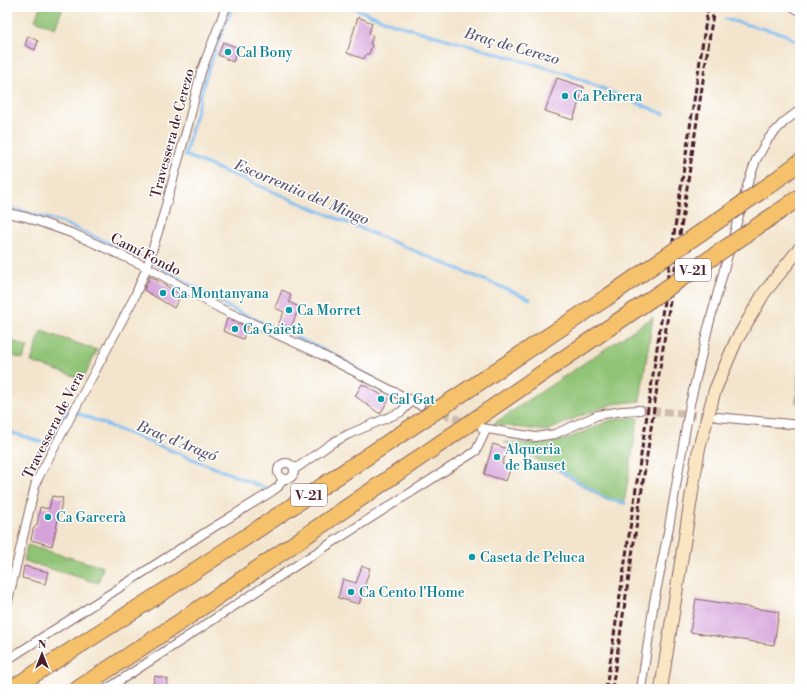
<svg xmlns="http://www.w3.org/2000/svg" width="807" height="696" viewBox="0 0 807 696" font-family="'Libre Bodoni',serif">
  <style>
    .green { fill: #8fc375; stroke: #6c7150 }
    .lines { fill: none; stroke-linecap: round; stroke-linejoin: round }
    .stream { stroke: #7ebdf2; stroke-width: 3 }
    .building { fill: #d5a2da }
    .minor-tunnel { stroke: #d1bdad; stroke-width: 8; stroke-dasharray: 8 4; stroke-linecap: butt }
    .minor-casing { stroke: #856464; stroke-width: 10 }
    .secondary-casing { stroke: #856464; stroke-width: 14 }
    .motorway-casing { stroke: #856464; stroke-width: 18 }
    .minor { stroke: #fff; stroke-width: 8 }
    .secondary { stroke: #fbe6c4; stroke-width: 12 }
    .motorway { stroke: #f5c16b; stroke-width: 16 }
    .rail { stroke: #4a1f2b; stroke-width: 3; stroke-dasharray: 6 3; stroke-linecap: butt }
    .motorway-bridge-casing { stroke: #856464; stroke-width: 18; stroke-linecap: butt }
    .motorway-bridge { stroke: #f5c16b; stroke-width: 16 }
    .culture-dot { fill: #0f9aa8; stroke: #fff; stroke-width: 1.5 }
    .labels { text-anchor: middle; stroke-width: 3; stroke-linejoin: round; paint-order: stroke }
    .shield { fill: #fff; stroke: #80626b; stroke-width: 1 }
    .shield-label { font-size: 13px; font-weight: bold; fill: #4a1f2b }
    .culture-label { font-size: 14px; fill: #0d838f; stroke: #fff; text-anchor: start }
    .street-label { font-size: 14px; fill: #4a1f2b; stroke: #fff }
    .water-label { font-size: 15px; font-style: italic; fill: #5c5671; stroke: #fff }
  </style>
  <rect width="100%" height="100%" fill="#fff"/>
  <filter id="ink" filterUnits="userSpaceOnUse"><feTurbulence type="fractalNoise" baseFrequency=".025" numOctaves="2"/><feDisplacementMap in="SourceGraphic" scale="8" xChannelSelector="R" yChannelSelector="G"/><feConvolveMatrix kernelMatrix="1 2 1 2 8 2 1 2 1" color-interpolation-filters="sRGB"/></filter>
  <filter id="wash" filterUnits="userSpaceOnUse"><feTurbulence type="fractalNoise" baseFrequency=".012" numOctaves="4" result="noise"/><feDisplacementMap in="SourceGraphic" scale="16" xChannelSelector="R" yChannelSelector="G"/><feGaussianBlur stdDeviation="0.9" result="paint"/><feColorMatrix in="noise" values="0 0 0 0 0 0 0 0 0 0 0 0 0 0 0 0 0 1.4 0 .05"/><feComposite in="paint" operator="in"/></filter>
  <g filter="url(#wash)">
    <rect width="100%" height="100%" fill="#f3e5cd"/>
    <path class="green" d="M 40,7 L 63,7 L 55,28 L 35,20 Z
      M 653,317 L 640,401 L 613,404 L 580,416 L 547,431 L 493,424 Z
      M 41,331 L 97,350 L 83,379 L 31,362 Z
      M 7,339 L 28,347 L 23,359 L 7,354 Z
      M 800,353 L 800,403 L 796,403 Z
      M 631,417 L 638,417 L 624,504 L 606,500 L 555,469 L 504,442 L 546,444 L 567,439 L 611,420 Z
      M 27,545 L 103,567 L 98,583 L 24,561 Z"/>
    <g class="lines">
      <path class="stream" d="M 232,7 L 206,76 L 185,155 L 530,299
        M 351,7 L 394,24 L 565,73 L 664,114
        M 725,19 L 784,34 L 800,43
        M 7,207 L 63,223 L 143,258
        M 154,263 L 228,307 L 286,333
        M 295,337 L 329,352 L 374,377
        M 77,413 L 268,489
        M 7,431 L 50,445 L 67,410 L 70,411
        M 556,468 L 607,499 L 625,503"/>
    </g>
    <g id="blocks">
      <path class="building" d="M 358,17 L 372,23 L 369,34 L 373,36 L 370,44 L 372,45 L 369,54 L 366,54 L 364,59 L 347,53 Z
        M 28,36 L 38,41 L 35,50 L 25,45 Z
        M 223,42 L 238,48 L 233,62 L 218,55 Z
        M 557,78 L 584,87 L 573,120 L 545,111 Z
        M 150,276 L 181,295 L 174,308 L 144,290 Z
        M 282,290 L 291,294 L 289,302 L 299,307 L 289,333 L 277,327 L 284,312 L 275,308 Z
        M 227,319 L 247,327 L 243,339 L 223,331 Z
        M 362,384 L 389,399 L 380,414 L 355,396 Z
        M 493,444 L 508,449 L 502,464 L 511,467 L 506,481 L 484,474 Z
        M 52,496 L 63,498 L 52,546 L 31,540 L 33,529 L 37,525 L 40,507 L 49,509 Z
        M 24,566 L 48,572 L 45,584 L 22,578 Z
        M 362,566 L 370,568 L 359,604 L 338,598 L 343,579 L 356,583 Z
        M 696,599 L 779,612 L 774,645 L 690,632 Z
        M 155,676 L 168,679 L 166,689 L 152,689 Z"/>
    </g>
  </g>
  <g filter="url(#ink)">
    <use href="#blocks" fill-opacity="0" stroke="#856464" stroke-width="1"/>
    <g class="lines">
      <path class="minor-tunnel" d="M 420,405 L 470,424
        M 640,410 L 712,416"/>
      <g class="minor-casing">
        <path id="minor" d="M 793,7 L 800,11
          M 7,213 L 26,217 L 74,234 L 147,267 L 221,309 L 320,354 L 420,405
          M 717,417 L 800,425
          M 482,428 L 535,437 L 555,434 L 598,415 L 622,411 L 640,410
          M278 471a8 8 0 1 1 16 0a8 8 0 1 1-16 0Z
          M 294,468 L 298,467 L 332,443 L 349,434 L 401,412 L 411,402
          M 7,605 L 36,482 L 134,298 L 147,267 L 163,216 L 188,125 L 201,72 L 226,7
          M 7,660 L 206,532 L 271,492 L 278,487 L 283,479
          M 107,689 L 300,563 L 476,451 L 486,430
          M 641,689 L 654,602 L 669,527 L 690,404 L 708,328 L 747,186 L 756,160 L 768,139 L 784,122 L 800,110"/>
      </g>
      <g class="secondary-casing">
        <path id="secondary" d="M 661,689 L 699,448 L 715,390 L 736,341 L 764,293 L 800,248"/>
      </g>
      <g class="motorway-casing">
        <path id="motorway" d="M 764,189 L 800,162
          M 780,211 L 800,197
          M 11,689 L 166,590 L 606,298
          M 78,689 L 183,620 L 607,329"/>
      </g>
      <use href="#minor" class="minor"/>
      <use href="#secondary" class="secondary"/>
      <use href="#motorway" class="motorway"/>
      <path class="rail" d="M 606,689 L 708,7
        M 612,689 L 714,7"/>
      <g class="motorway-bridge-casing">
        <path id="motorway-bridge" d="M 606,298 L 764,189
          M 607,329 L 780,211"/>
      </g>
      <use href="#motorway-bridge" class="motorway-bridge"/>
    </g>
  </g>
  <g class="culture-dot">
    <circle cx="228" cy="52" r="4"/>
    <circle cx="565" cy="96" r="4"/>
    <circle cx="163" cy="293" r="4"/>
    <circle cx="289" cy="310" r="4"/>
    <circle cx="235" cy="329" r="4"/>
    <circle cx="381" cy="399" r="4"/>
    <circle cx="497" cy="457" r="4"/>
    <circle cx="48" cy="517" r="4"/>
    <circle cx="472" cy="557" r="4"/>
    <circle cx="351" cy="592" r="4"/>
  </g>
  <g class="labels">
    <g class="shield">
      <rect x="675" y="259" width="36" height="22" rx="3"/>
      <rect x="291" y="484" width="36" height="22" rx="3"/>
    </g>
    <g class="shield-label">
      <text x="693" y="275">V-21</text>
      <text x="309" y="500">V-21</text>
    </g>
    <g class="culture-label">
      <text x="236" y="57">Cal Bony</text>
      <text x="573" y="101">Ca Pebrera</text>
      <text x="171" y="298">Ca Montanyana</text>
      <text x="297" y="315">Ca Morret</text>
      <text x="243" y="334">Ca Gaietà</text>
      <text x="389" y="404">Cal Gat</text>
      <text x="505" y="454">Alqueria<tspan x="505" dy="16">de Bauset</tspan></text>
      <text x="56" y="522">Ca Garcerà</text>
      <text x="480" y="562">Caseta de Peluca</text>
      <text x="359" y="597">Ca Cento l'Home</text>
    </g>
    <g class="street-label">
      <text transform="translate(172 133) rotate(-75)" y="5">Travessera de Cerezo</text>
      <text transform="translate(146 254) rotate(27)" y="5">Camí Fondo</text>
      <text transform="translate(53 425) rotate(-63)" y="5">Travessera de Vera</text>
    </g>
    <g class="water-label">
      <text transform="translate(512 46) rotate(16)" y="5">Braç de Cerezo</text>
      <text transform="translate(302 192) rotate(23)" y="5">Escorrentia del Mingo</text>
      <text transform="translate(177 441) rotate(22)" y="5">Braç d'Aragó</text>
    </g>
  </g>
  <rect width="807" height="696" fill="none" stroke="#fff" stroke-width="24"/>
  <g transform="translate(42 654)" stroke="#ffffff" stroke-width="3" paint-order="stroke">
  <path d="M0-3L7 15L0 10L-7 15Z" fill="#4a1f2b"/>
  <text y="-6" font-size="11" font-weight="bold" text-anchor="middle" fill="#4a1f2b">N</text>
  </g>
</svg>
